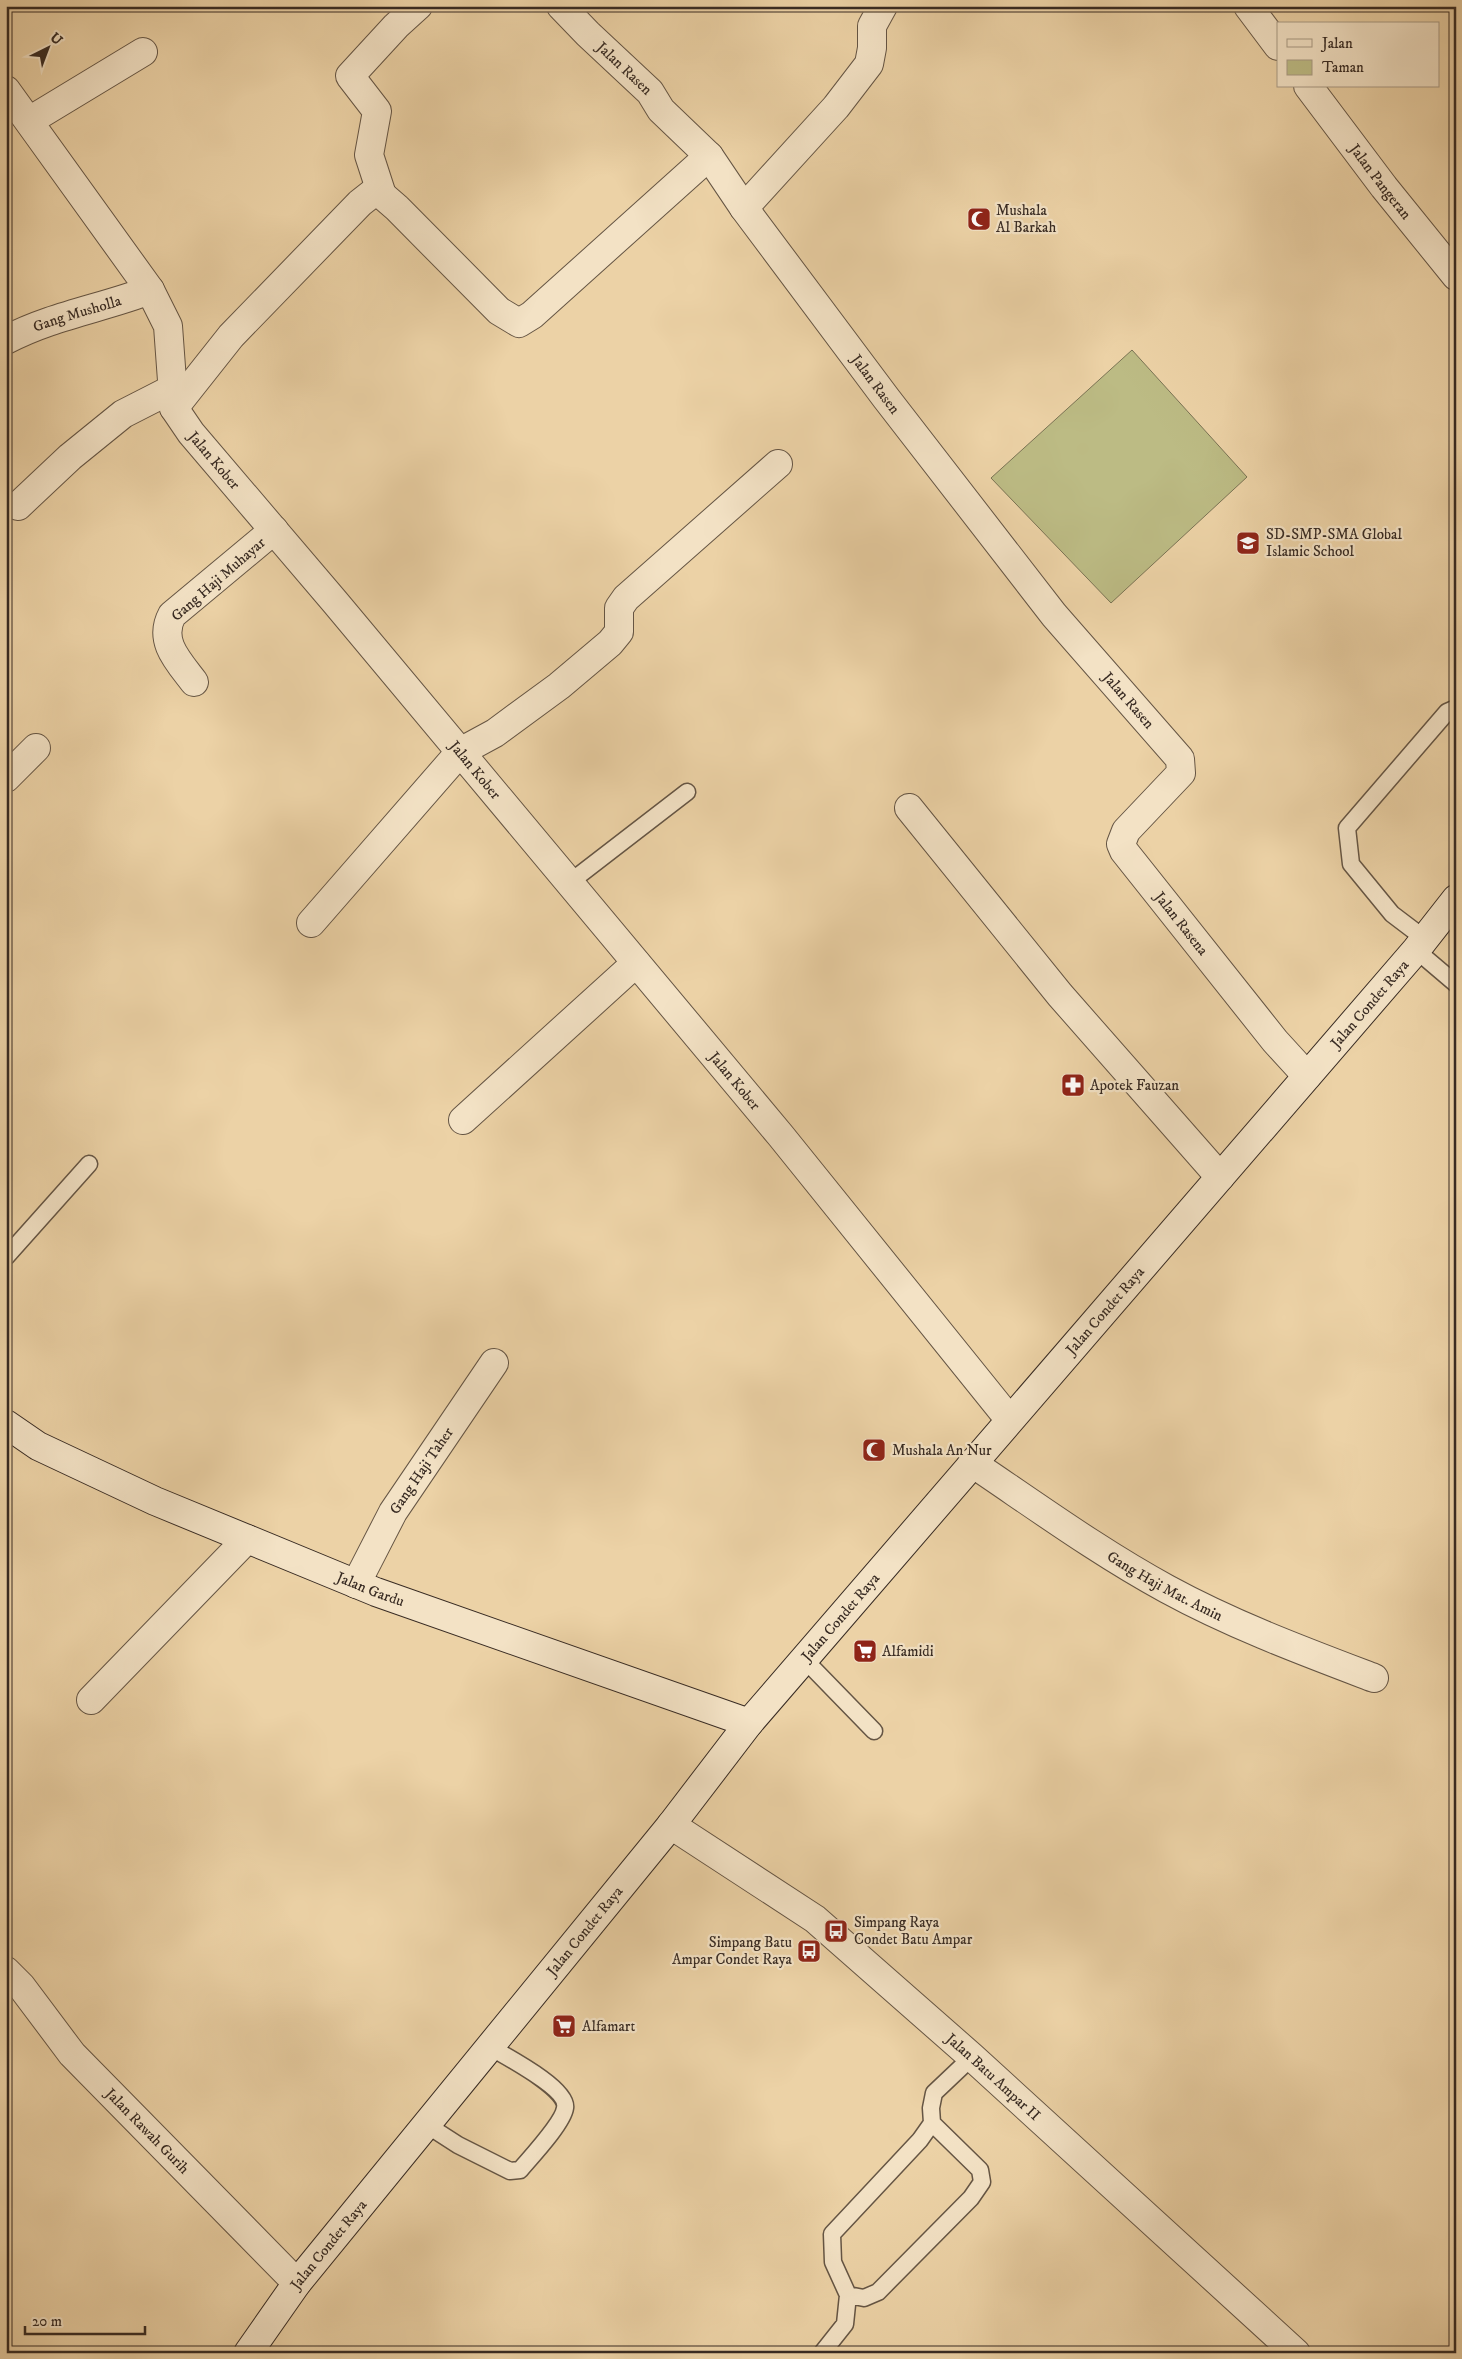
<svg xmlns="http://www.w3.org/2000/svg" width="1462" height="2359" viewBox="0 0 1462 2359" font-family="'IM FELL DW Pica',serif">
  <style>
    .green { fill: #bcbb84; stroke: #7a7354 }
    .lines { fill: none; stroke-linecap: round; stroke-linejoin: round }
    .lane-casing { stroke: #655544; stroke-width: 19 }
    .street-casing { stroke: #655544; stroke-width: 30 }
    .secondary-casing { stroke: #382b23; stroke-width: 30 }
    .lane { stroke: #f3e2c5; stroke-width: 16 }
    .street { stroke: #f3e2c5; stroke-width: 28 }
    .secondary { stroke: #f3e2c5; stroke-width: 28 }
    .labels { text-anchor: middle; stroke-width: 4.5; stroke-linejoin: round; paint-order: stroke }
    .street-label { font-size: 15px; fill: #382b23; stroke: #f3e2c5 }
    .poi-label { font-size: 15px; fill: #382b23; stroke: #f3e2c5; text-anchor: start }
  </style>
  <rect width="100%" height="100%" fill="#ecd2a6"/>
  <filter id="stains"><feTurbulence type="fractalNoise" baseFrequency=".004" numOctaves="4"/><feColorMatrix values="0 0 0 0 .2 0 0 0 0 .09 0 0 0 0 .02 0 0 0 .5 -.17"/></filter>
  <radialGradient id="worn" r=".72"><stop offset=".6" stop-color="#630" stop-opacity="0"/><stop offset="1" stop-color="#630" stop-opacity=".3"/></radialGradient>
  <path class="green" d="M 1132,350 L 1247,477 L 1111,603 L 991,478 Z"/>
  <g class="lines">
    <g class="lane-casing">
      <path id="lane" d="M 569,883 L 687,792
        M 1425,939 L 1392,914 L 1351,864 L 1347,828 L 1447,712 L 1456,708
        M 1416,950 L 1456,984
        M 6,1257 L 89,1164
        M 803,1658 L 874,1731
        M 427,2125 L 458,2145 L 510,2171 L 520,2170 C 531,2157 563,2123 565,2108 C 569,2089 505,2056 490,2047
        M 848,2295 L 864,2298 L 878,2292 L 971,2198 L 982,2182 L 980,2170 L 932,2123
        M 822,2353 L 845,2324 L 848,2295 L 833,2262 L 832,2234 L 920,2140 L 932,2123 L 931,2108 L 934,2093 L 972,2057"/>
    </g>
    <g class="street-casing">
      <g id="street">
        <path id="s1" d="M 561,6 L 588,34 L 650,92 L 661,110 L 709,156 L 744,208 L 886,398 L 1054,615 L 1180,759 L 1181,773 L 1126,831 L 1121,844 L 1124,851 L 1275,1041 L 1307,1076"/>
        <path d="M 1248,6 L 1278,46"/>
        <path id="s2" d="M 1308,86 L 1384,187 L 1456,276"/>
        <path id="s3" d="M 6,90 L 150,290 L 168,326 L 174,408 L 191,433 L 335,602 L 781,1136 L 1009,1419"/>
        <path d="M 29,121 L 143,52"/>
        <path d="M 382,195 L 369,155 L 377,111 L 350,76 L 396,26 L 418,6"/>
        <path d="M 744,208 L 836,107 L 869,64 L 872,48 L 872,26 L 883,6"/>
        <path id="s4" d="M 6,340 C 51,316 103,308 150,290"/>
        <path d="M 174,408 L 231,336 L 360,203 L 374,192 L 382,195 L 397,208 L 499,311 L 519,323 L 532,315 L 709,156"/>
        <path d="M 18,506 L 70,457 L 123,414 L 172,389"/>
        <path d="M 194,682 C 178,661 158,641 172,615 L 274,530"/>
        <path d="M 6,778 L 36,748"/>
        <path d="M 909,808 L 1060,995 L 1220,1177"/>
        <path d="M 311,923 L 460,752 L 495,733 L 559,686 L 610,643 L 619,632 L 619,608 L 626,598 L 778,464"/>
        <path d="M 463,1120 L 636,963"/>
        <path id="s5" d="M 972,1463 C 1036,1506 1099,1552 1167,1589 C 1233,1625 1303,1651 1374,1678"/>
        <path id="s6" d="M 356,1584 L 393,1512 L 494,1363"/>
        <path d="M 91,1700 L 247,1539"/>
        <path id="s7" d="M 671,1825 L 815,1919 L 972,2057 L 1296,2353"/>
        <path id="s8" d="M 6,1971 L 21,1986 L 72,2054 L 297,2283"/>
      </g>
    </g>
    <g class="secondary-casing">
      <g id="secondary">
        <path id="s9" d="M 6,1424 L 38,1446 L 155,1501 L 376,1592 L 749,1723"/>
        <path id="s10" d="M 248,2353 L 297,2283 L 671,1825 L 749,1723 L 1416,950 L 1456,899"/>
      </g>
    </g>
    <use href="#lane" class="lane"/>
    <use href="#street" class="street"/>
    <use href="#secondary" class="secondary"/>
  </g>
  <defs>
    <g id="mosque-square" transform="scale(1.25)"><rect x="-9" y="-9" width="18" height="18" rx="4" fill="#8f2418" stroke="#f3e2c5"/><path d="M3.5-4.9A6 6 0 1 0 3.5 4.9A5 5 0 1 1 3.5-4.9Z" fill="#fff"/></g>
    <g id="school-square" transform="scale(1.25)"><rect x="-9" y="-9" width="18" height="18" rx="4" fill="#8f2418" stroke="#f3e2c5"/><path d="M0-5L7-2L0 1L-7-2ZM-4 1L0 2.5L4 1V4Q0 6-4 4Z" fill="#fff"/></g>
    <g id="pharmacy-square" transform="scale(1.25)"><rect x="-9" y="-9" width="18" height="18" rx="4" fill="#8f2418" stroke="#f3e2c5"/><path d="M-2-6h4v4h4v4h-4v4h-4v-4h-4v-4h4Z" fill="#fff"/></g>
    <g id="supermarket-square" transform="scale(1.25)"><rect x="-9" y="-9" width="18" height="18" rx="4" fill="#8f2418" stroke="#f3e2c5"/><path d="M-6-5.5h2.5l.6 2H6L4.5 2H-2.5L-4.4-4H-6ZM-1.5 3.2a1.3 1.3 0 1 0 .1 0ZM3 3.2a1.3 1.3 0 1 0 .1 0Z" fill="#fff"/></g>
    <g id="bus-square" transform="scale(1.25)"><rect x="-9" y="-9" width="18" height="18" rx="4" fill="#8f2418" stroke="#f3e2c5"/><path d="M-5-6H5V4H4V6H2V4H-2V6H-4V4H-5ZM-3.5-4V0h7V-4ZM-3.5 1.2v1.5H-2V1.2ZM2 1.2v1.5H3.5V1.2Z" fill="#fff"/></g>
  </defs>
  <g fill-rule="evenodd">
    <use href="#mosque-square" x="979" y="219"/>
    <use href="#school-square" x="1248" y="543"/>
    <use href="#pharmacy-square" x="1073" y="1085"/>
    <use href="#mosque-square" x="874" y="1450"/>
    <use href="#supermarket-square" x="865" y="1651"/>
    <use href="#bus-square" x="836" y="1931"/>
    <use href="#bus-square" x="809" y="1951"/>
    <use href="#supermarket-square" x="564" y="2026"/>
  </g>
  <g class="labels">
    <g class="street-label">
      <text dy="5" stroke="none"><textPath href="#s1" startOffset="89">Jalan Rasen</textPath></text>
      <text dy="5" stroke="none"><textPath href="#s2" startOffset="120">Jalan Pangeran</textPath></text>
      <text dy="5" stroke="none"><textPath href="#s4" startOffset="76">Gang Musholla</textPath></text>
      <text dy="5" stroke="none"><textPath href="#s1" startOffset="494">Jalan Rasen</textPath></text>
      <text dy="5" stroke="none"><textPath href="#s3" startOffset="435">Jalan Kober</textPath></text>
      <text transform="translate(218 579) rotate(-41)" y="5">Gang Haji Muhayar</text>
      <text dy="5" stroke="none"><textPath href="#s1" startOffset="899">Jalan Rasen</textPath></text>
      <text dy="5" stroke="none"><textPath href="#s3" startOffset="840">Jalan Kober</textPath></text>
      <text dy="5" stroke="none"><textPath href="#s1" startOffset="1185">Jalan Rasena</textPath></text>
      <text dy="5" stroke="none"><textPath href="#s10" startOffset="1755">Jalan Condet Raya</textPath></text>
      <text dy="5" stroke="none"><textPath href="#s3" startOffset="1245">Jalan Kober</textPath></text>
      <text dy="5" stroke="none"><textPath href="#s10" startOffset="1350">Jalan Condet Raya</textPath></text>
      <text dy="5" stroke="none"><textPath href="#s6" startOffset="131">Gang Haji Taher</textPath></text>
      <text dy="5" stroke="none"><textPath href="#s5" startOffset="229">Gang Haji Mat. Amin</textPath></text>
      <text dy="5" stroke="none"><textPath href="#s9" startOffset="401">Jalan Gardu</textPath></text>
      <text dy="5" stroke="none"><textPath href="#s10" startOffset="945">Jalan Condet Raya</textPath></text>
      <text dy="5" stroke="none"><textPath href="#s10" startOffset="540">Jalan Condet Raya</textPath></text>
      <text dy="5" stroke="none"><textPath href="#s7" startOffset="410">Jalan Batu Ampar II</textPath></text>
      <text dy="5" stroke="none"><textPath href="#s8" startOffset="214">Jalan Rawah Gurih</textPath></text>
      <text dy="5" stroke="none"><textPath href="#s10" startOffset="135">Jalan Condet Raya</textPath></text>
    </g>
    <g class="poi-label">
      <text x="996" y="215">Mushala<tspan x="996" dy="17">Al Barkah</tspan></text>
      <text x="1266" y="539">SD-SMP-SMA Global<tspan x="1266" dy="17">Islamic School</tspan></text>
      <text x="1090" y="1090">Apotek Fauzan</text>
      <text x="892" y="1455">Mushala An Nur</text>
      <text x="882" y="1656">Alfamidi</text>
      <text x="854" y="1927">Simpang Raya<tspan x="854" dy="17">Condet Batu Ampar</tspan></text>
      <text x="792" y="1947" text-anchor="end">Simpang Batu<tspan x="792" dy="17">Ampar Condet Raya</tspan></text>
      <text x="582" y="2031">Alfamart</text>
    </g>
  </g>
  <rect width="1462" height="2359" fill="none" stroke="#ecd2a6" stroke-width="25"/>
  <rect x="8" y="8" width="1447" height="2344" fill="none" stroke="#382b23" stroke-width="2.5"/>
  <rect x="12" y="12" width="1437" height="2334" fill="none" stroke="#382b23"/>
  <rect x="1277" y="22" width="162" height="65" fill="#f3e2c5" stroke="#a89984"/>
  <rect x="1287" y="39" width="25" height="8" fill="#f3e2c5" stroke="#a89984"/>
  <text x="1322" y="48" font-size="15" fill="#382b23">Jalan</text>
  <rect x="1287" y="60" width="25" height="15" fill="#bcbb84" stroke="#a89984"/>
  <text x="1322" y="72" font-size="15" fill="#382b23">Taman</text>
  <g transform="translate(48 48) rotate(42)" stroke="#f3e2c5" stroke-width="4" paint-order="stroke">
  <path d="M0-4L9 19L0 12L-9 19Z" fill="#382b23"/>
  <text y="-8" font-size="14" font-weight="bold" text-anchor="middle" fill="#382b23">U</text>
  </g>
  <path d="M25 2326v8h120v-8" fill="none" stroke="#382b23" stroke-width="2.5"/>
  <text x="32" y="2326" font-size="15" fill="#382b23" stroke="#f3e2c5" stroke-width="4" paint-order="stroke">20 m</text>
  <rect width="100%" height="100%" filter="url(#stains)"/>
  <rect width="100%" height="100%" fill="url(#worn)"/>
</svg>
